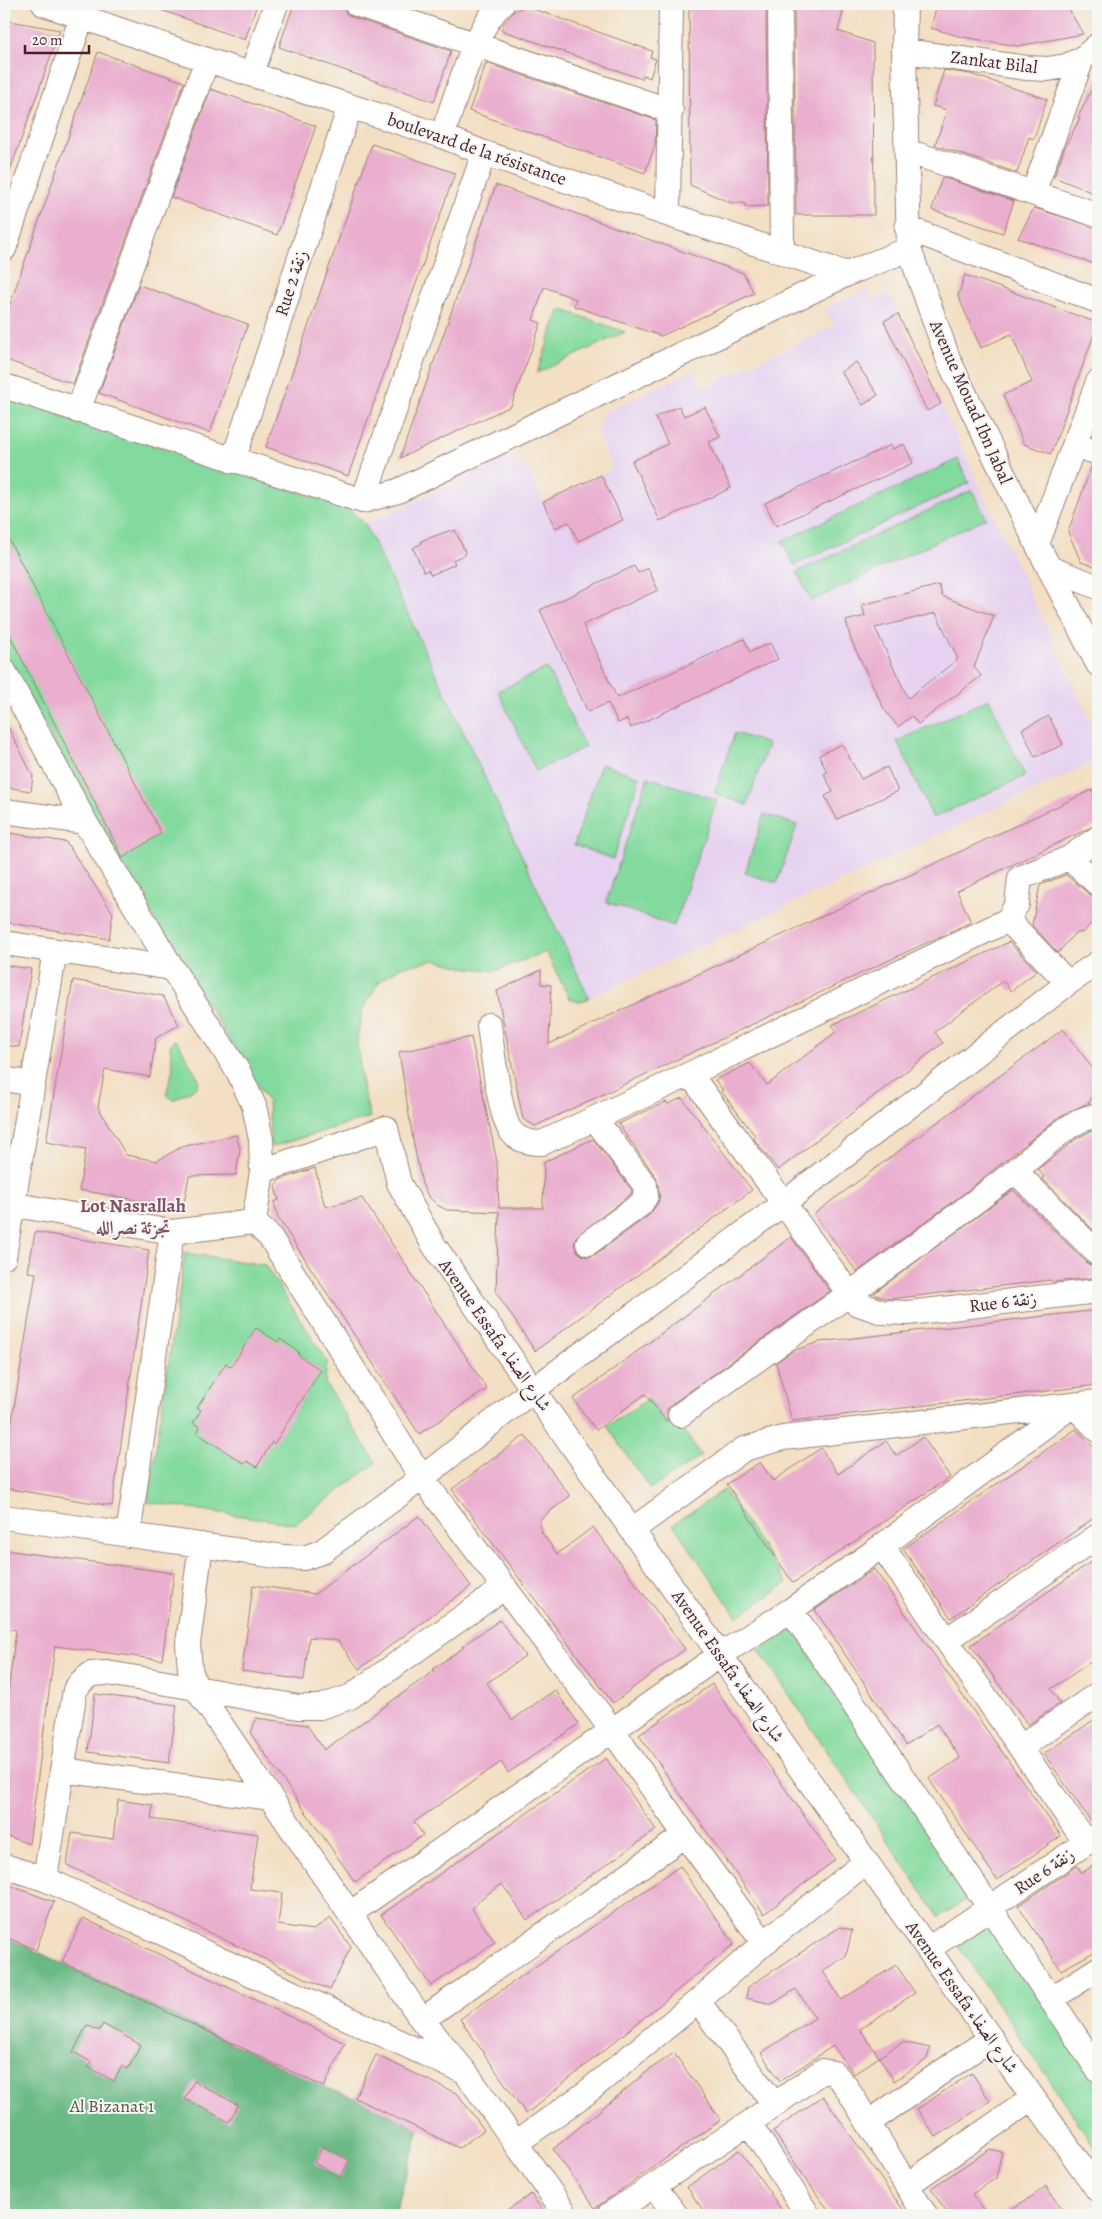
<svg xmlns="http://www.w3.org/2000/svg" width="1102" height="2219" viewBox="0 0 1102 2219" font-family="Alegreya,Amiri,serif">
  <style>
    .built { fill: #e6d2f0 }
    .green { fill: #83da9e; stroke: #667c64 }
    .forest { fill: #6aba85; stroke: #5a6c58 }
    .building { fill: #eaaecf; fill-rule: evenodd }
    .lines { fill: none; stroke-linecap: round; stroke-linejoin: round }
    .minor-casing { stroke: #9e7f77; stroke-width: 26 }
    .minor { stroke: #fff; stroke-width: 24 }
    .labels { text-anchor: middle; stroke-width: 4; stroke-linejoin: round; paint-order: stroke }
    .street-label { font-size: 18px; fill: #4a1f2b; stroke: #f6f6f2 }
    .park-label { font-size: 18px; fill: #5b574e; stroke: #f6f6f2 }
    .neighbourhood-label { font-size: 19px; font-weight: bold; fill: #825164; stroke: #f6f6f2 }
  </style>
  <rect width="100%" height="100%" fill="#f6f6f2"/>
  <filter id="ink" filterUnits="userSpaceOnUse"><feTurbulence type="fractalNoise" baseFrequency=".02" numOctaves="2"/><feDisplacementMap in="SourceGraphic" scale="10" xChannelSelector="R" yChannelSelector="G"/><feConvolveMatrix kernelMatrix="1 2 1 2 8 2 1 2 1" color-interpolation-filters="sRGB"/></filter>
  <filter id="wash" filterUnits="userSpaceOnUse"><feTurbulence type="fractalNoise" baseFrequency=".0096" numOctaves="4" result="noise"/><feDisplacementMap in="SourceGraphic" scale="20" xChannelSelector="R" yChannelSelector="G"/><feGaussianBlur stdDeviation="1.12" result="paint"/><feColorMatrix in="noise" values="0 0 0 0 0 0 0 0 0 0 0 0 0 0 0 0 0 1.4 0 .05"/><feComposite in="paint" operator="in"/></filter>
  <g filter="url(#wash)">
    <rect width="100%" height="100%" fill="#f3dfc3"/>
    <path class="built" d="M 867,289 L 873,300 L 888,293 L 1098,736 L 1098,760 L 589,998 L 365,524 L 505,459 L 527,468 L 543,502 L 613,469 L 597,433 L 604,412 L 694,370 L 702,388 L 834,326 L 826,308 Z"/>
    <path class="green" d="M 560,309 L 625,332 L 537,373 Z
      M 4,397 L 348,508 L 365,524 L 589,998 L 578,1002 L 569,998 L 546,952 L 494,971 L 462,967 L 435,960 L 401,967 L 379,982 L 362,1010 L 357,1041 L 362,1086 L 370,1117 L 271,1147 L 268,1102 L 118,860 L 4,651 Z
      M 958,459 L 969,483 L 794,565 L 782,541 Z
      M 972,490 L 986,518 L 811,601 L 797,572 Z
      M 547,668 L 585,747 L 536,771 L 498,691 Z
      M 989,699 L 1025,776 L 933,818 L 897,741 Z
      M 735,733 L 768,744 L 747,805 L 714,793 Z
      M 601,764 L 640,777 L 613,859 L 574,845 Z
      M 648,777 L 717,800 L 674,926 L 606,902 Z
      M 764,814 L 797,825 L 777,883 L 745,873 Z
      M 174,1040 L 178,1042 L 199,1080 L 197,1087 L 173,1100 L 166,1095 L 173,1069 L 170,1046 Z
      M 185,1253 L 265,1265 L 327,1361 L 325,1383 L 376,1463 L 295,1524 L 148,1502 Z
      M 648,1399 L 665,1421 L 673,1415 L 701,1456 L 650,1489 L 607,1426 Z
      M 724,1490 L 787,1583 L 737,1617 L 673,1524 Z
      M 792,1628 L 973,1895 L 939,1917 L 759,1650 Z
      M 991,1921 L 1098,2080 L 1098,2152 L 957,1944 Z"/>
    <path class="forest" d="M 4,1936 L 324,2087 L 355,2098 L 419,2129 L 395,2215 L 4,2215 Z"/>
    <g id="blocks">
      <path class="building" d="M 150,4 L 257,4 L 245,40 L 150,6 Z
        M 294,4 L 333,4 L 343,7 L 346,13 L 352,17 L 451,51 L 434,102 L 279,47 Z
        M 689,4 L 766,4 L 768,206 L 745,207 L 745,203 L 731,203 L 690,185 Z
        M 794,4 L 845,4 L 838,31 L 873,43 L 874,215 L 796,215 Z
        M 937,4 L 1066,4 L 1083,34 L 1018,46 L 962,37 L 931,28 Z
        M 525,6 L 652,51 L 650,57 L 656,59 L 650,78 L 643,75 L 642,79 L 501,30 L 504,23 L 514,11 Z
        M 4,20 L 60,30 L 6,182 L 4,182 Z
        M 98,52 L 184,82 L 73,384 L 4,359 L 4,321 Z
        M 486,63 L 656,120 L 655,145 L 645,173 L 469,111 Z
        M 944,70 L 970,74 L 1047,99 L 1034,139 L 1029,137 L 1017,173 L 935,145 L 947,110 L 933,106 Z
        M 1098,77 L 1098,195 L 1054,177 L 1065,147 L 1080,118 L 1078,117 Z
        M 211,89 L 316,126 L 277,235 L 171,197 Z
        M 372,144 L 455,173 L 348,476 L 266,447 Z
        M 942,177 L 1014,201 L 1003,233 L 932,210 Z
        M 496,185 L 743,273 L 754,293 L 661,336 L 574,306 L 576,299 L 544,287 L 533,320 L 541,323 L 511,406 L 400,458 Z
        M 1034,208 L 1098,228 L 1098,265 L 1018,238 Z
        M 965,275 L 1098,323 L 1051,454 L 1024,444 L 1003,395 L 1032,382 L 1011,334 L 981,348 L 958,296 Z
        M 139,285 L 248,324 L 210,433 L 99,393 Z
        M 898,314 L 941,404 L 927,411 L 884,321 Z
        M 856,362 L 878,395 L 863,405 L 841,372 Z
        M 679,406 L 684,416 L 705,407 L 720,437 L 709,442 L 731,488 L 660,521 L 632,461 L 668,444 L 655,417 Z
        M 904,444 L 913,463 L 776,526 L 765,503 L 891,445 L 893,449 Z
        M 1092,465 L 1098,466 L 1098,568 L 1081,562 L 1068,532 Z
        M 601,475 L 623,520 L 578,541 L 569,522 L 555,528 L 543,502 Z
        M 4,530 L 161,833 L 123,858 L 4,624 Z
        M 451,530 L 452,532 L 455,530 L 466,554 L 453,560 L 455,564 L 431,575 L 428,570 L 424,572 L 413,548 L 422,543 L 421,541 Z
        M 634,566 L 638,573 L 648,568 L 658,590 L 583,625 L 617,698 L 744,639 L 750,652 L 770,643 L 778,659 L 631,728 L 627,719 L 618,723 L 608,703 L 588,712 L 540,610 Z
        M 939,585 L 942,596 L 994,616 L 974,667 L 981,676 L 918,724 L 912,716 L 898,727 L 884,709 L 851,640 L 846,621 L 865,616 L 862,605 ZM 936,613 L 958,659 L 908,698 L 875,628 Z
        M 1049,716 L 1063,745 L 1035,757 L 1022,729 Z
        M 4,719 L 33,776 L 31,791 L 4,787 Z
        M 842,744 L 861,779 L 887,767 L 898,791 L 837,819 L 825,796 L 833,792 L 824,774 L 827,772 L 819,755 Z
        M 1092,790 L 1098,804 L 1098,824 L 957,891 L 971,922 L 535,1126 L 523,1119 L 497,991 L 541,970 L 541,984 L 551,985 L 549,1044 Z
        M 4,832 L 66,842 L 113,913 L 109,939 L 4,922 Z
        M 1066,875 L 1089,894 L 1098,897 L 1098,915 L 1084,932 L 1074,934 L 1058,953 L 1032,925 L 1040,885 Z
        M 1009,942 L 1037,971 L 1011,991 L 1003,981 L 957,1015 L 935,1032 L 943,1043 L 778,1170 L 754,1139 L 756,1137 L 721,1091 L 723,1090 L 715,1080 L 750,1063 L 767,1085 L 837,1031 L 832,1025 Z
        M 4,965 L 31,969 L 19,1047 L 4,1045 Z
        M 73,980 L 163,996 L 179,1025 L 156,1038 L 150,1077 L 105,1069 L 98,1107 L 126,1155 L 157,1161 L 181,1147 L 236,1135 L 240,1149 L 236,1175 L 189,1176 L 183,1208 L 79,1190 L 86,1149 L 46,1142 Z
        M 1063,1029 L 1097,1074 L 1090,1102 L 1060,1116 L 966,1192 L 857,1272 L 814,1214 Z
        M 471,1037 L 497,1162 L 499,1208 L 543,1208 L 544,1162 L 593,1139 L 632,1190 L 631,1194 L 576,1237 L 574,1245 L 577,1251 L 582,1255 L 589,1257 L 596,1254 L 649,1215 L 658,1203 L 660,1195 L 656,1177 L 618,1124 L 666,1102 L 668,1104 L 682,1098 L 752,1190 L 535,1351 L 496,1292 L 499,1212 L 447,1210 L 437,1205 L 428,1196 L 422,1184 L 413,1140 L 399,1052 Z
        M 1091,1131 L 1098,1139 L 1098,1235 L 1042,1178 L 1044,1177 L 1038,1169 L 1076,1139 Z
        M 315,1168 L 325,1207 L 362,1198 L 487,1389 L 419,1434 L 278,1218 L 274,1202 L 279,1200 L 275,1187 L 279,1180 Z
        M 1013,1190 L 1088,1264 L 1098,1267 L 1098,1271 L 1091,1278 L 1053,1282 L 1051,1280 L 890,1299 L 876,1295 L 874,1293 Z
        M 35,1232 L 149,1250 L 112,1506 L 4,1488 L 4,1444 L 8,1445 L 36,1273 L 28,1272 Z
        M 791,1237 L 830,1291 L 672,1404 L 667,1410 L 668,1420 L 666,1421 L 645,1394 L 596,1430 L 573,1399 Z
        M 1098,1310 L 1098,1385 L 792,1421 L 776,1363 L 793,1351 L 819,1342 Z
        M 256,1328 L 278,1342 L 280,1339 L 289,1345 L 299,1352 L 298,1355 L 321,1370 L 274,1444 L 272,1442 L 257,1467 L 247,1461 L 245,1464 L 197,1433 L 200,1427 L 193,1423 L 201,1410 L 197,1408 L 226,1363 L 231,1367 Z
        M 1076,1429 L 1098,1452 L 1098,1515 L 951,1618 L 903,1549 Z
        M 525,1435 L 570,1496 L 539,1520 L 542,1533 L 557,1554 L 593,1527 L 685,1649 L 613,1703 L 452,1489 Z
        M 923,1437 L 950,1477 L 793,1583 L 727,1484 L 760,1462 L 773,1481 L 821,1448 L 838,1474 L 886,1441 L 896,1456 Z
        M 419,1516 L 471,1586 L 359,1669 L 338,1641 L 309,1637 L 304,1680 L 242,1671 L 253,1585 L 315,1594 Z
        M 4,1550 L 174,1573 L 162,1660 L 55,1646 L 29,1844 L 4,1835 L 4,1709 L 6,1709 L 16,1630 L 4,1628 Z
        M 1098,1557 L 1098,1657 L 1051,1689 L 1060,1703 L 1028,1725 L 971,1645 Z
        M 874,1569 L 1061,1836 L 997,1880 L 929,1779 L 960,1758 L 937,1724 L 906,1745 L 815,1610 Z
        M 500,1620 L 525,1656 L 487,1683 L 512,1720 L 555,1690 L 579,1724 L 508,1773 L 501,1762 L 414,1822 L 423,1835 L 355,1882 L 251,1734 L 256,1718 L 307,1725 L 324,1750 L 435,1670 L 433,1669 L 463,1648 L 462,1646 Z
        M 712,1684 L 835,1860 L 764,1914 L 639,1735 Z
        M 95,1694 L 177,1705 L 169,1763 L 88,1752 Z
        M 1098,1717 L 1098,1821 L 1092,1823 L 1044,1754 Z
        M 606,1758 L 656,1830 L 527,1920 L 502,1884 L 482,1898 L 472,1909 L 495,1942 L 431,1986 L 381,1915 Z
        M 118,1800 L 153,1805 L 151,1819 L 258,1834 L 250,1889 L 282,1893 L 278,1925 L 313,1930 L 330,1918 L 351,1947 L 330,1990 L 67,1865 L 72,1833 L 113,1839 Z
        M 1098,1862 L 1098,1950 L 1061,1970 L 1018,1906 L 1077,1866 L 1082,1873 Z
        M 680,1866 L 734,1944 L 526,2114 L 460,2019 Z
        M 4,1883 L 54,1902 L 36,1950 L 4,1936 Z
        M 83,1918 L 345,2043 L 324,2087 L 62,1962 Z
        M 840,1927 L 852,1930 L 846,1956 L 823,1971 L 841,2000 L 896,1965 L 915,1993 L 860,2029 L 879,2057 L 854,2074 L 833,2046 L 780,2081 L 761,2053 L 815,2018 L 796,1989 L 772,2004 L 746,1998 L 748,1987 Z
        M 103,2024 L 141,2045 L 128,2069 L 122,2066 L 114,2081 L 88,2067 L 91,2062 L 73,2052 L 87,2025 L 99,2031 Z
        M 903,2042 L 930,2048 L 927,2059 L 894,2081 L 879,2057 Z
        M 674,2053 L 721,2120 L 595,2208 L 553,2149 L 649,2070 Z
        M 376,2055 L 458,2094 L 484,2130 L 459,2148 L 355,2098 Z
        M 972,2073 L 990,2101 L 936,2137 L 917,2109 Z
        M 194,2081 L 238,2105 L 229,2122 L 185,2099 Z
        M 823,2096 L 879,2176 L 907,2215 L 832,2215 L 810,2185 L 773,2131 Z
        M 323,2146 L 349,2160 L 340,2178 L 314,2163 Z
        M 990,2149 L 1002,2152 L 996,2178 L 972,2194 L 987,2215 L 948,2215 L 931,2188 Z
        M 739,2150 L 759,2177 L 785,2215 L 706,2215 L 687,2187 Z
        M 1046,2186 L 1065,2215 L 1002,2215 L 1034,2195 Z
        M 531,2194 L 546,2215 L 500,2215 Z"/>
    </g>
  </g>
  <g filter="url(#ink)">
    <use href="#blocks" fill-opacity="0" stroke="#9e7f77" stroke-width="1"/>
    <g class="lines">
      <g class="minor-casing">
        <path id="minor" d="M 44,4 L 207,60 L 442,136 L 484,153 L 847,274 L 909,249
          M 356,4 L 671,111
          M 780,4 L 782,251
          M 905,4 L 904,51 L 909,249 L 949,361 L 1037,544 L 1098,664
          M 904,51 L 1027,68 L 1048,69 L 1066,66 L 1082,59 L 1098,45
          M 252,73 L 276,4
          M 442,136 C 455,101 475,26 502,4
          M 907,151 L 1098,215
          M 1033,193 L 1082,59
          M 668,213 L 671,4
          M 907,228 L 1098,301
          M 4,249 L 86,4
          M 4,386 L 363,501 L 398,491 L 847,274
          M 78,411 L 207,60
          M 1075,445 L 1098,453
          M 233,461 L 350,106
          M 363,501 L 484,153
          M 1037,544 L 1098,382
          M 1049,568 L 1098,587
          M 4,671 L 85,822 L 172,968 L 239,1073 L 254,1106 L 261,1139 L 262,1171 L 254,1222 L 270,1237 L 422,1478 L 612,1730 L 685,1835 L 764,1943
          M 4,811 L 85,822
          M 1069,858 L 1098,884
          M 1008,920 L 1068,983
          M 4,943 L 172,968
          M 489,1025 C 492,1046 499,1116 511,1131 C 518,1141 530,1143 542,1143 L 690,1074 L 1008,920 L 1017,904 L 1020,878 L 1069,858 L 1098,838
          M 690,1074 L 856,1303 L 882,1312 L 908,1313 L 1098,1291
          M 4,1079 L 33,1084
          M 262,1171 L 386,1128 L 399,1183 L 433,1244 L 533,1390 L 1098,2190
          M 1015,1171 L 1098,1254
          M 4,1203 L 172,1232 L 254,1222
          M 588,1243 L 641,1204 L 646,1196 L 645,1185 L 595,1119
          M 4,1257 L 55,951
          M 680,1415 C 792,1334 906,1256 1015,1171 C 1031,1159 1080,1109 1098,1118
          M 4,1517 L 283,1557 L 304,1558 L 321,1552 L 422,1478 L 533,1390 L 784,1203 L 1068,983 L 1098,963
          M 632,1530 L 744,1449 L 783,1438 L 1098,1402
          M 128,1535 L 172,1232
          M 201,1545 L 188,1644 L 190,1669 L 196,1688 L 422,2020 L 466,2073 L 563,2210 L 565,2215
          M 882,1546 L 1086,1843
          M 791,1610 L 1098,2070
          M 948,1639 L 1098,1536
          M 1021,1747 L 1098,1694
          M 62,1770 L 271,1798
          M 4,1866 L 45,1879 L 460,2070
          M 45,1879 L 75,1690 L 81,1682 L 91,1674 L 107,1673 L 196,1688 L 298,1707 L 320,1707 L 350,1697 L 505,1587
          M 351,1913 L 720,1655 L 791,1610 L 882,1546 L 1073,1405 L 1098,1430
          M 928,1949 L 1098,1835
          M 1051,1999 L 1098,1969
          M 698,2001 L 774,2104
          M 422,2020 L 685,1835
          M 749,2123 L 808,2215
          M 868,2123 L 991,2038
          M 516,2143 L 586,2093 L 698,2001 L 764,1943 L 866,1862
          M 907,2185 L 1033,2098
          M 654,2186 L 676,2215
          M 609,2215 L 749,2123 L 822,2071 L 834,2073 L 845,2085 L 925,2215"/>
      </g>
      <use href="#minor" class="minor"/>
    </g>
  </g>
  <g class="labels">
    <g class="street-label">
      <text transform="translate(994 62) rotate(7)" y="6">Zankat Bilal</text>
      <text transform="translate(477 149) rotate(19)" y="6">boulevard de la résistance</text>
      <text transform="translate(291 283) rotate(-72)" y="6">Rue 2 زنقة</text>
      <text transform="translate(971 402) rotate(66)" y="6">Avenue Mouad Ibn Jabal</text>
      <text transform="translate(1003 1302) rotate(-7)" y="6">Rue 6 زنقة</text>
      <text transform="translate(495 1335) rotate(55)" y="6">Avenue Essafa شارع الصفاء</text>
      <text transform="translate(728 1666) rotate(55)" y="6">Avenue Essafa شارع الصفاء</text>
      <text transform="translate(1044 1871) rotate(-34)" y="6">Rue 6 زنقة</text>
      <text transform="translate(962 1997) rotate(55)" y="6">Avenue Essafa شارع الصفاء</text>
    </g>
    <g class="park-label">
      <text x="112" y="2112">Al Bizanat 1</text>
    </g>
    <g class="neighbourhood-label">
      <text x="133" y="1212">Lot Nasrallah<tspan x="133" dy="22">تجزئة نصرالله</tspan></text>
    </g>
  </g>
  <rect width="1102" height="2219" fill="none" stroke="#f6f6f2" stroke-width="20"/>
  <path d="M25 45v8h64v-8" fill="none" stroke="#4a1f2b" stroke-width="2.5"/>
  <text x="32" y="45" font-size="15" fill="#4a1f2b" stroke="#f6f6f2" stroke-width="4" paint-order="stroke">20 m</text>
</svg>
